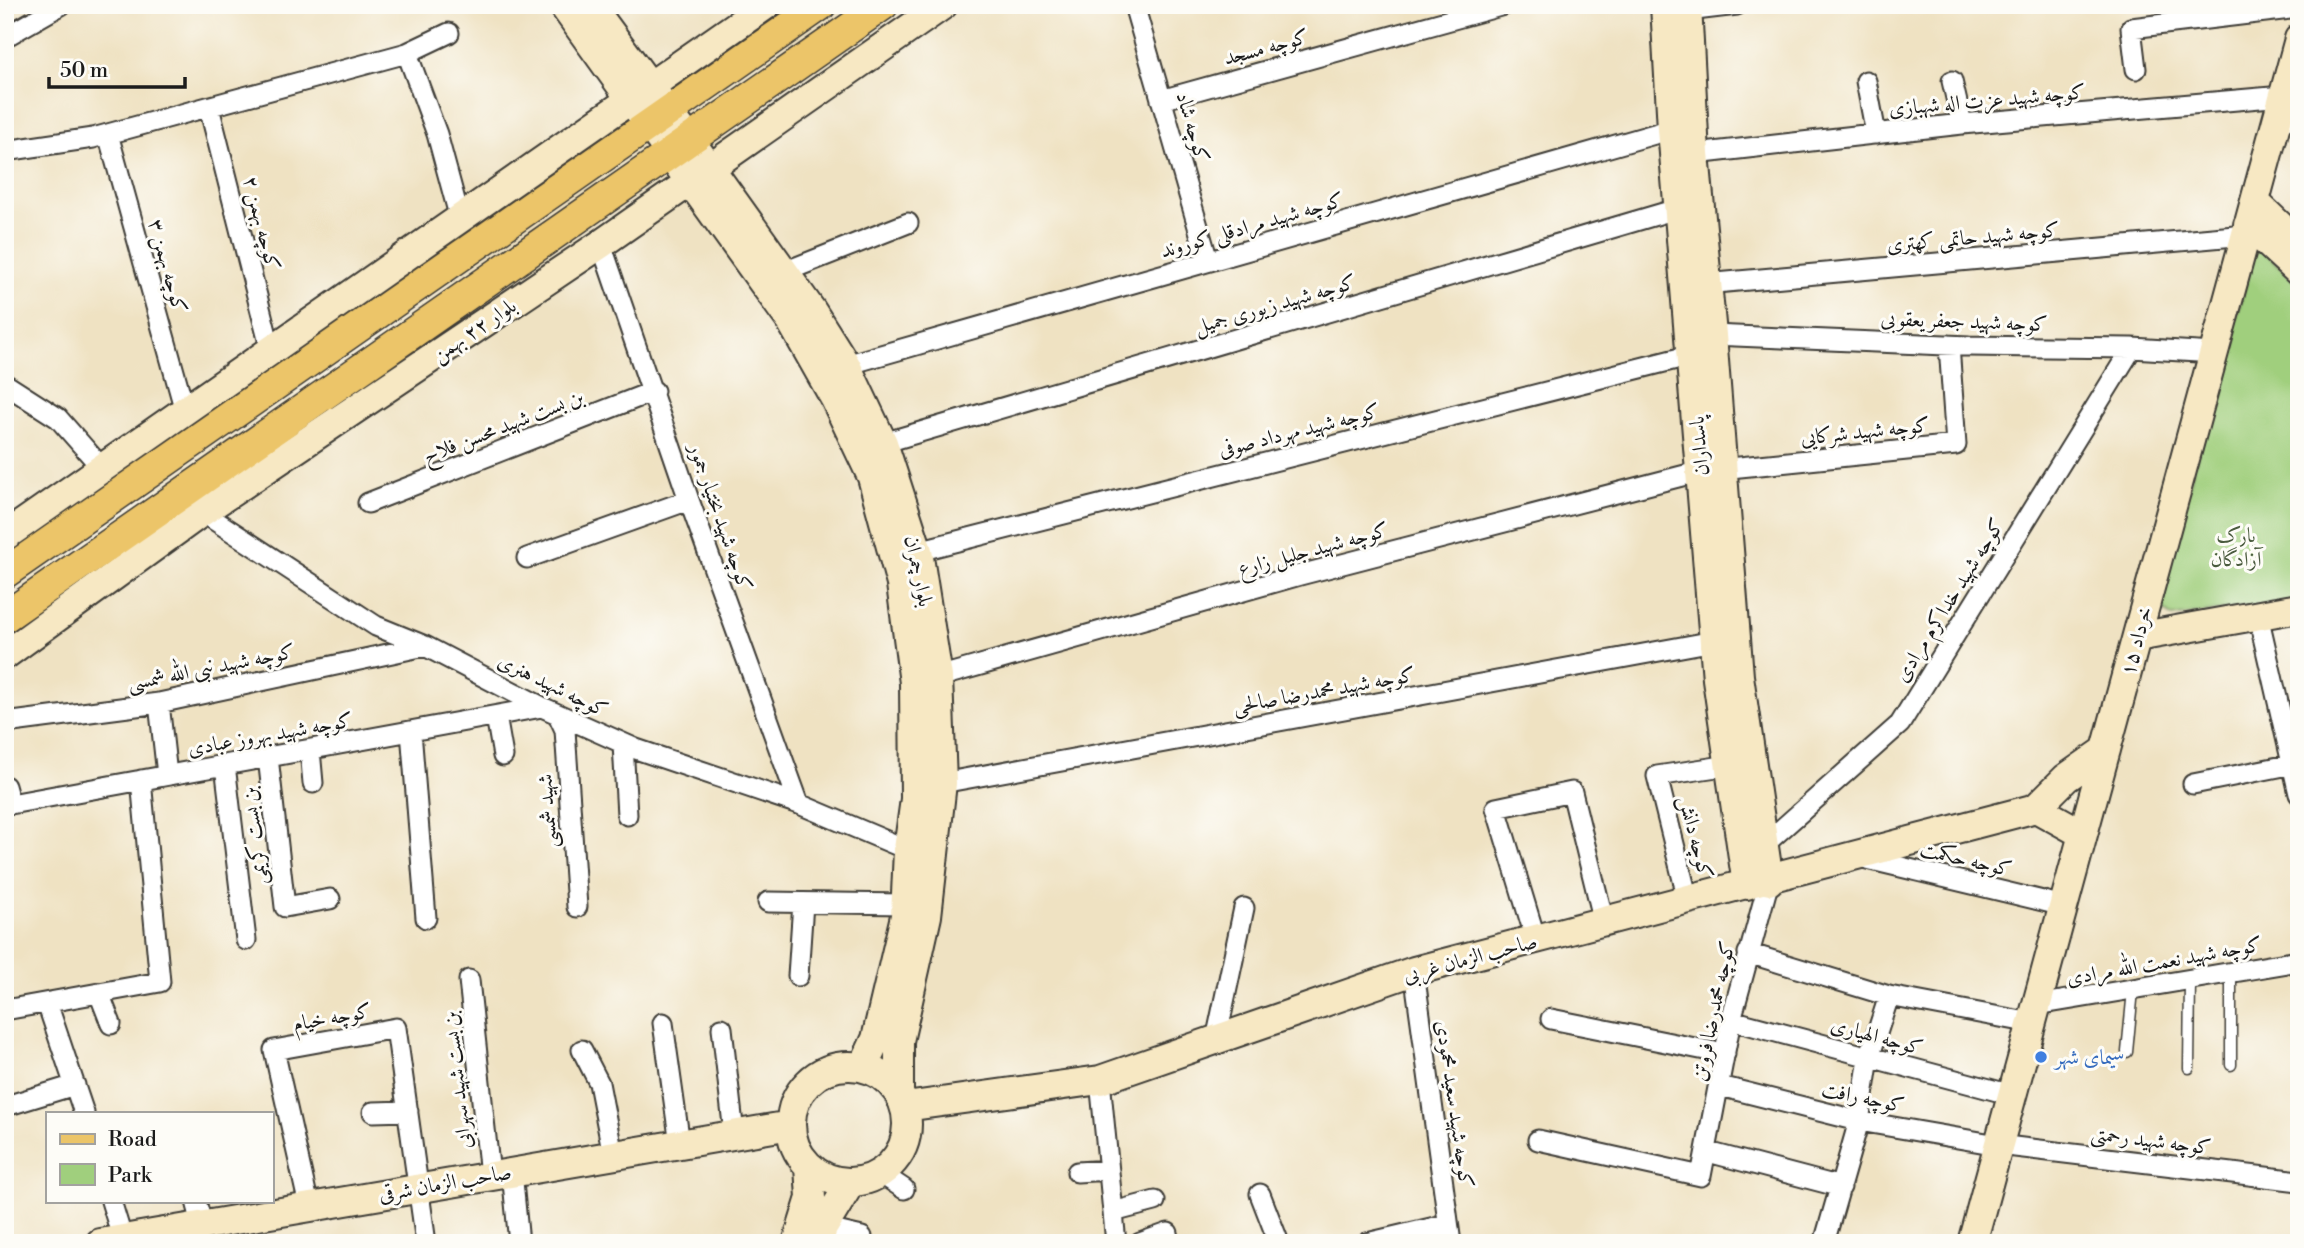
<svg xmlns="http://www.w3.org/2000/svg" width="2304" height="1248" viewBox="0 0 2304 1248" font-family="'Libre Bodoni',Amiri,serif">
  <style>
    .park { fill: #a0cf7d; stroke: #5e764c; stroke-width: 2 }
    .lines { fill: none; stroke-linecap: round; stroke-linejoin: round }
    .lane-casing { stroke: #3c3a35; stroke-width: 13 }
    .street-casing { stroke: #3c3a35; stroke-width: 23 }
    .secondary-casing { stroke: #3c3a35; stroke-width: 32 }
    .primary-casing { stroke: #3c3a35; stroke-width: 33 }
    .lane { stroke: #fff; stroke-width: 10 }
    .street { stroke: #fff; stroke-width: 19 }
    .secondary { stroke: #f7e8c3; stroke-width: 28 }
    .primary { stroke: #ecc569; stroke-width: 30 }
    .shop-dot { fill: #3f7fe0; stroke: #fdfcf7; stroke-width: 2.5 }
    .labels { text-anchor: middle; stroke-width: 6; stroke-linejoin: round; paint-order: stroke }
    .street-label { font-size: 21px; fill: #1c1c1c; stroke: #fdfcf7 }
    .park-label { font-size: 21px; fill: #4a5b3e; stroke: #fdfcf7 }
    .shop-label { font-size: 21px; fill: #366cbe; stroke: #fdfcf7; text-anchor: start }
  </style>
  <rect width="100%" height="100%" fill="#fdfcf7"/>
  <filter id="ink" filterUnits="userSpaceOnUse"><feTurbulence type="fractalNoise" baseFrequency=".0143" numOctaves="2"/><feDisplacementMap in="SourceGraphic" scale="14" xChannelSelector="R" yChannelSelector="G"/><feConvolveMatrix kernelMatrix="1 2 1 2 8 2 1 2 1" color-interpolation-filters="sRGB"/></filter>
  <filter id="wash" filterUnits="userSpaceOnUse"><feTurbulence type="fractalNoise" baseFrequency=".00686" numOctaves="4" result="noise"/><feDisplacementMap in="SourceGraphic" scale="28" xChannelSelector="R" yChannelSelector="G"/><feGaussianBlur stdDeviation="1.57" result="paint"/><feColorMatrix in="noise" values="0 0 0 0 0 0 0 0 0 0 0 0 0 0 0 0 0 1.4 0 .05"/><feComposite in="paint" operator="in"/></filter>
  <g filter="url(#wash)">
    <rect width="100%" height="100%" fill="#efe2c2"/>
    <path class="park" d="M 2257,244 L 2299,285 L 2299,601 L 2172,617 L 2155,604 Z"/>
  </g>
  <g filter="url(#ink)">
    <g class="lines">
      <g class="lane-casing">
        <path id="lane" d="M 2127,1052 L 2133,990
          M 2231,1065 L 2231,973
          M 2189,1068 L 2190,980"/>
      </g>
      <g class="street-casing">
        <path id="street" d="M 1134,5 L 1208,261
          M 1687,11 L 1737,5
          M 5,37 L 61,5
          M 407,53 L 437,134 L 460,219
          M 2136,69 L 2131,28 L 2299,8
          M 1866,81 L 1876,134
          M 1952,81 L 1962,124
          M 1161,100 L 1504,5
          M 209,107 L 271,351
          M 2275,129 L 2299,109
          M 108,134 L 185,411
          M 5,151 L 93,138 L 407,53 L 449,33
          M 1695,154 L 1962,124 L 2283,96
          M 601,244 L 689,500 L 799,804
          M 784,272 L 908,223
          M 1705,284 L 2246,235
          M 1712,335 L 1969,346 L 2132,348 L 2214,353
          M 846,365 L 1672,129
          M 5,384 L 58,418 L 102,468
          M 883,443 L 1680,208
          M 1720,469 L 1956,445 L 1949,345
          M 368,503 L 654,391
          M 202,512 L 376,626 L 425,646 L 542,707 L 636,749 L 799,804 L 908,850
          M 918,551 L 1692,355
          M 527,558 L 689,500
          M 2258,615 L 2299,794
          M 938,677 L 1300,575 L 1701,471
          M 159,703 L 167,775
          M 558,715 L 565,730 L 577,907
          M 496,716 L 503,756
          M 5,723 L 159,703 L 425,646
          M 411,731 L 426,918
          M 623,744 L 627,815
          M 310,750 L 313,783
          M 268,757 L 285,907 L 330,899
          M 225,765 L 246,940
          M 942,783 L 1714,641
          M 2193,784 L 2299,763
          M 5,786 L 10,804
          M 5,805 L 542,707
          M 1765,844 L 1900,724 L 2132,348
          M 1859,857 L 2064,906
          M 1688,900 L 1657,776 L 1730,765
          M 768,902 L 905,904
          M 1536,940 L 1496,808 L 1572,792 L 1604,922
          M 1748,953 L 1889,996 L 2032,1023
          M 1414,971 L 1451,1243
          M 798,976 L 803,903
          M 469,980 L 490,1175
          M 99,993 L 111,1024
          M 47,1003 L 84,1113
          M 2037,1005 L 2299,961
          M 5,1010 L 160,982 L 141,780
          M 1551,1019 L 1725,1054
          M 1731,1020 L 2012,1095
          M 663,1023 L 680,1144
          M 722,1028 L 734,1134
          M 1216,1040 L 1244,908
          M 582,1050 L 599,1083 L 613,1155
          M 1100,1080 L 1116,1243
          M 1720,1086 L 1859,1121 L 1998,1145 L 2299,1181
          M 6,1106 L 75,1085
          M 373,1112 L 408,1111
          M 1538,1140 L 1701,1176 L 1731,1020 L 1769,881
          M 1708,1152 L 1841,1187
          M 512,1172 L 519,1243
          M 1077,1172 L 1109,1170
          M 880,1173 L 904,1189
          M 1260,1194 L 1279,1243
          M 111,1201 L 122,1237
          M 196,1201 L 202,1224
          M 309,1206 L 274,1050 L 396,1028 L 426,1243
          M 1113,1212 L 1155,1201
          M 823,1228 L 862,1237
          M 1140,1243 L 1168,1233 L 1170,1243
          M 1367,1243 L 1448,1224
          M 1824,1243 L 1859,1121 L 1869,1058 L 1889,996"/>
      </g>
      <g class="secondary-casing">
        <path id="secondary" d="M 563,5 L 792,323 L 835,399 L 872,477 L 901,584 L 914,683 L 915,799 L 908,850 L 905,916 L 876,1039 L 863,1067
          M 590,5 L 710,168 L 812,311 L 846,365 L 883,443 L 918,551 L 938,677 L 942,783 L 927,916 L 899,1041 L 899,1093
          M 1665,5 L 1672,129 L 1717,679 L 1747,885
          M 1687,5 L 1695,154 L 1712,335 L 1739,676 L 1769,881
          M 2255,202 L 2299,244
          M 2248,225 L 2299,272
          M 5,536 L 766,5
          M 2137,637 L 2299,608
          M 5,655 L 202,512 L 601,244 L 943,5
          M 2036,808 L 2066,778 L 2106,750
          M 2036,808 L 2083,834
          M791 1124a58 58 0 1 1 116 0a58 58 0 1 1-116 0Z
          M 905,1107 L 1100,1080 L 1414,971 L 2036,808
          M 100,1243 L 791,1125
          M 797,1243 L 811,1198 L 809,1166
          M 818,1243 L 823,1228 L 851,1182
          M 1972,1243 L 2299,39"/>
      </g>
      <g class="primary-casing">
        <path id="primary" d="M 5,573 L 821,5
          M 5,617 L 883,5"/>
      </g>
      <use href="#lane" class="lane"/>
      <use href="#street" class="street"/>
      <use href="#secondary" class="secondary"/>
      <use href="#primary" class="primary"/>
    </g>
  </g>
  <circle class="shop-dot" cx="2041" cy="1057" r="7"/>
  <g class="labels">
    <g class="street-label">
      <text transform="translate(1266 47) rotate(-15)" y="7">کوچه مسجد</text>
      <text transform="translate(1987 100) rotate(-5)" y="7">کوچه شهید عزت اله شهبازی</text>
      <text transform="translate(1193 127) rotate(74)" y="7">کوچه شاد</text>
      <text transform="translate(262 223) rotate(76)" y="7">کوچه بهمن ۲</text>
      <text transform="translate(1252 225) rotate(-16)" y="7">کوچه شهید مرادقلی کوروند</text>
      <text transform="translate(1973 237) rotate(-5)" y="7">کوچه شهید حاتمی کهتری</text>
      <text transform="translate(168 266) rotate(75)" y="7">کوچه بهمن ۳</text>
      <text transform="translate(1275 304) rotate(-16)" y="7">کوچه شهید زیوری جمیل</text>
      <text transform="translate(1964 321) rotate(2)" y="7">کوچه شهید جعفر یعقوبی</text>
      <text transform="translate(474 330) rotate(-34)" y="7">بلوار ۲۲ بهمن</text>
      <text transform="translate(503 426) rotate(-21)" y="7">بن بست شهید محسن فلاح</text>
      <text transform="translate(1299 430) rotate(-14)" y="7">کوچه شهید مهرداد صوفی</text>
      <text transform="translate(1865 431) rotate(-6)" y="7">کوچه شهید شرکایی</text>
      <text transform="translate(1699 446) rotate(-95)" y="7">پاسداران</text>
      <text transform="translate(721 517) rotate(71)" y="7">کوچه شهید بختیار جمور</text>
      <text transform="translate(1313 549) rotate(-15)" y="7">کوچه شهید جلیل زارع</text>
      <text transform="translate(919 571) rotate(78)" y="7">بلوار چمران</text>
      <text transform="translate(1949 600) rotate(-58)" y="7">کوچه شهید خداکرم مرادی</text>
      <text transform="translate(2136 641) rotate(-75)" y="7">۱۵ خرداد</text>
      <text transform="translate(211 667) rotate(-11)" y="7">کوچه شهید نبی الله شمسی</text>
      <text transform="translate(553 685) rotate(26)" y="7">کوچه شهید هنری</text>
      <text transform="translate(1324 690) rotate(-10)" y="7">کوچه شهید محمدرضا صالحی</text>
      <text transform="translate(270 734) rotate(-10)" y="7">کوچه شهید بهروز عبادی</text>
      <text transform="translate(547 811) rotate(-94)" y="7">شهید شمسی</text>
      <text transform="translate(254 836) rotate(-96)" y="7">بن بست کریمی</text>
      <text transform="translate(1696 837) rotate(76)" y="7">کوچه دانش</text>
      <text transform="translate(1966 859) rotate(13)" y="7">کوچه حکمت</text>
      <text transform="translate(1470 958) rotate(-15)" y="7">صاحب الزمان غربی</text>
      <text transform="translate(2164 961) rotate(-10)" y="7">کوچه شهید نعمت الله مرادی</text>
      <text transform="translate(1713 1011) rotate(-78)" y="7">کوچه محمدرضا فروتن</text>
      <text transform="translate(332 1017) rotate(-10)" y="7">کوچه خیام</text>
      <text transform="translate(1877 1036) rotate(15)" y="7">کوچه الهیاری</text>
      <text transform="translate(457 1080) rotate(-96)" y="7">بن بست شهید سهرابی</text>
      <text transform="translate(1863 1097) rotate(12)" y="7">کوچه رافت</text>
      <text transform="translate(1455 1104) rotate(82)" y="7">کوچه شهید سعید محمودی</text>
      <text transform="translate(2151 1140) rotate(7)" y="7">کوچه شهید رحمتی</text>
      <text transform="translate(445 1183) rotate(-10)" y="7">صاحب الزمان شرقی</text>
    </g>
    <g class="park-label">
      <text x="2236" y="542">پارک<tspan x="2236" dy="24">آزادگان</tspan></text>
    </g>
    <g class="shop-label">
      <text x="2055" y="1064">سیمای شهر</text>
    </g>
  </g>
  <rect width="2304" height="1248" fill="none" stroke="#fdfcf7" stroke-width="28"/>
  <rect x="46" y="1112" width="228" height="91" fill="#fdfcf7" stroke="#a3a29f" stroke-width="2"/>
  <rect x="60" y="1134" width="35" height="10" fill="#ecc569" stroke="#a3a29f" stroke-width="2"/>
  <text x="108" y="1146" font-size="21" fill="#1c1c1c">Road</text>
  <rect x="60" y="1164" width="35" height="21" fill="#a0cf7d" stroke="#a3a29f" stroke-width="2"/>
  <text x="108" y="1182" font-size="21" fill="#1c1c1c">Park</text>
  <path d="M49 77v10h136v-10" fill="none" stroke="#1c1c1c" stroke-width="3.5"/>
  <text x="60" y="77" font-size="21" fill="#1c1c1c" stroke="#fdfcf7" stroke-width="5" paint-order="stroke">50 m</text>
</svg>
